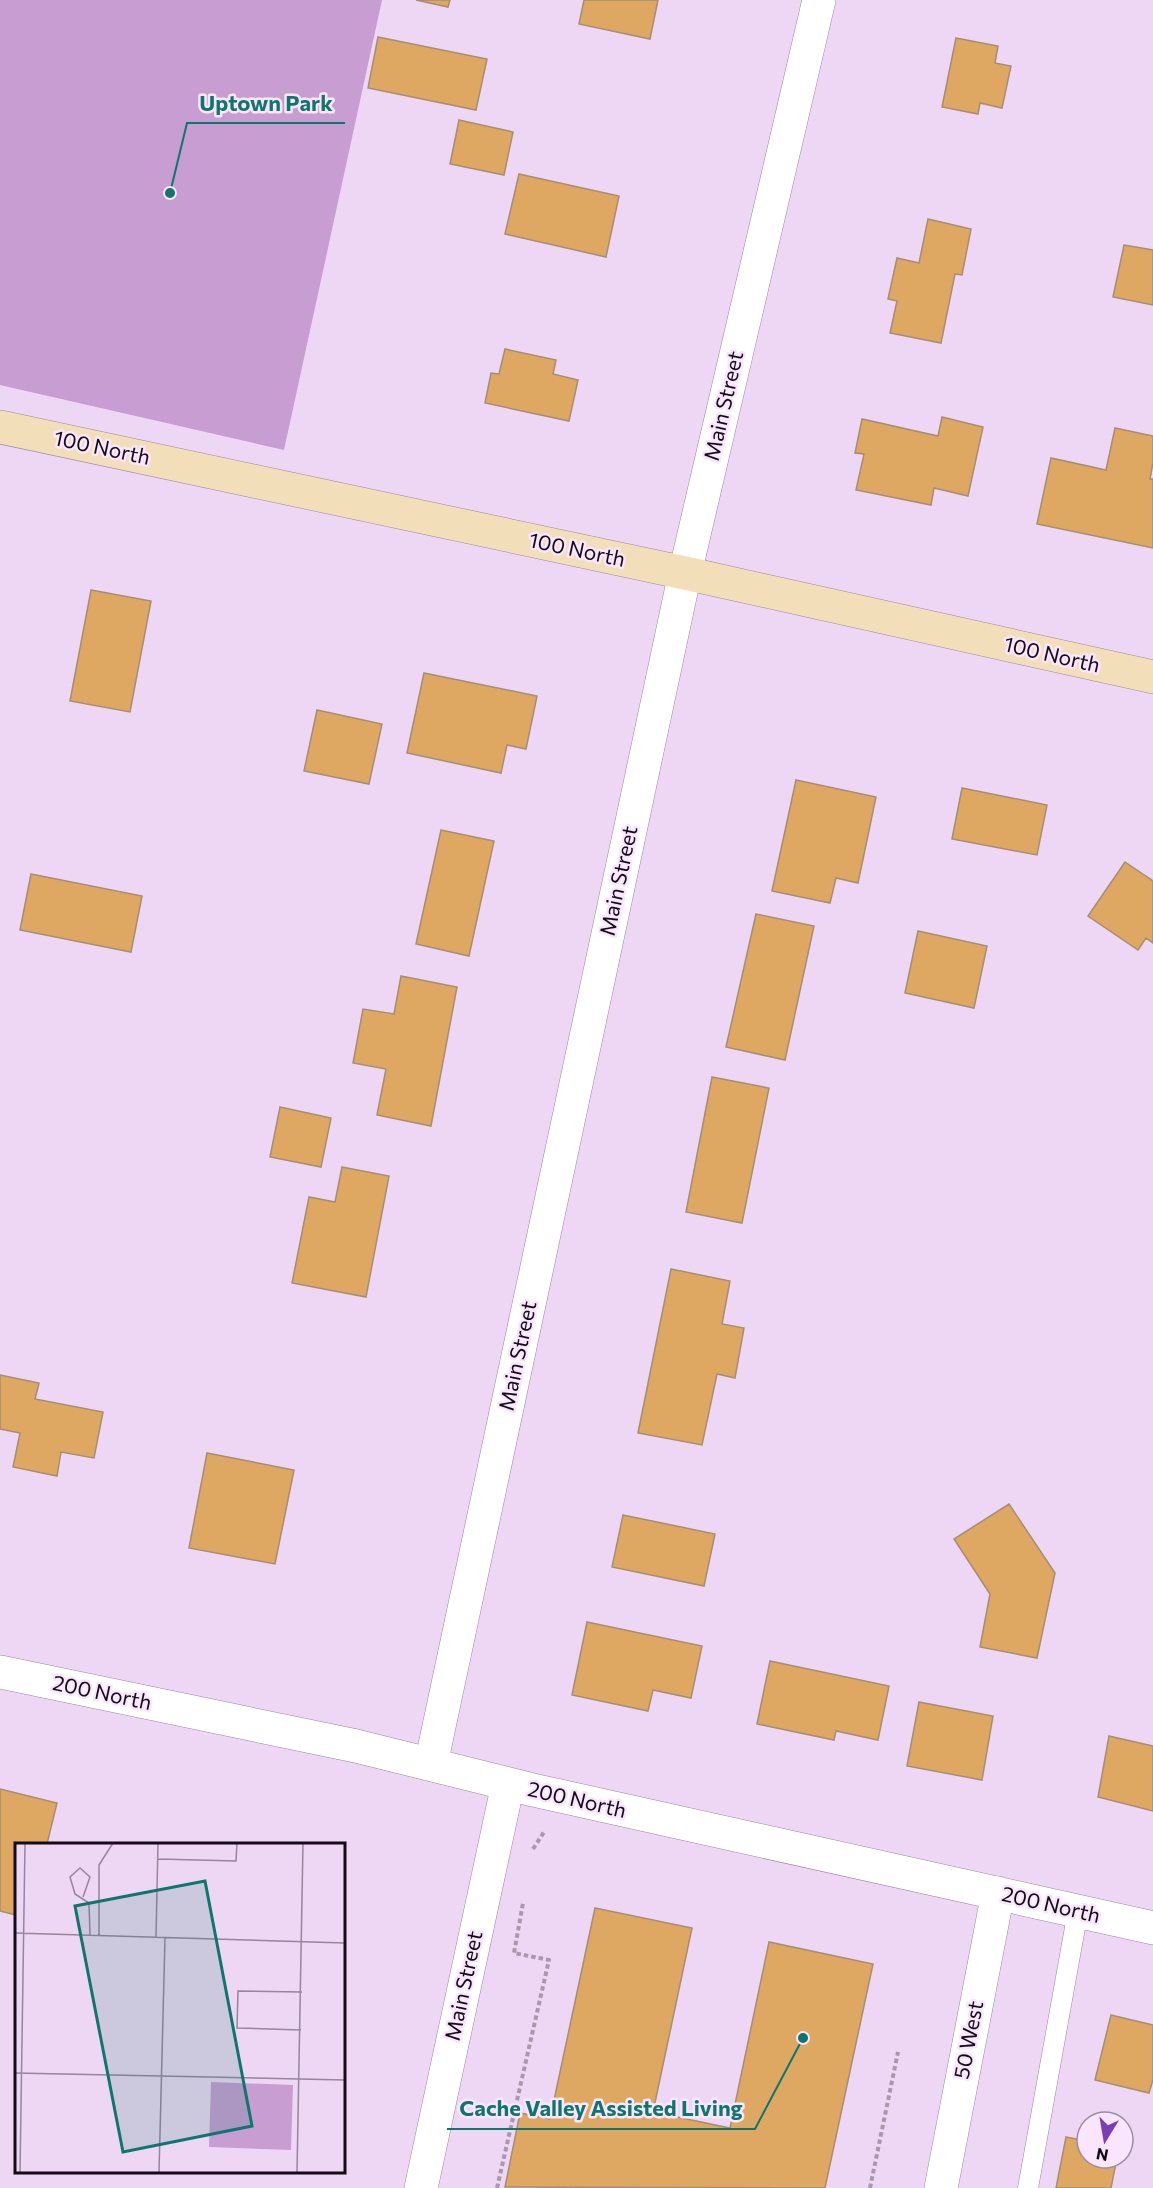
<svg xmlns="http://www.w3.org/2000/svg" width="1153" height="2188" viewBox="0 0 1153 2188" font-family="Commissioner,sans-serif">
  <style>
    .green { fill: #c79dd2 }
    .building { fill: #dea762; stroke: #a58e73; stroke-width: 1.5 }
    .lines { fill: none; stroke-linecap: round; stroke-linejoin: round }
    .lane-casing { stroke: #9b86a1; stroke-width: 21 }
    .street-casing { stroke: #9b86a1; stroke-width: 34 }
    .secondary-casing { stroke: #9b86a1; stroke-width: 34 }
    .path { stroke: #a997ae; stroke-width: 4; stroke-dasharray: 4.5 3; stroke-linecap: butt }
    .lane { stroke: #fff; stroke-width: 20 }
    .street { stroke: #fff; stroke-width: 33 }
    .secondary { stroke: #f2dfb9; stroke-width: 33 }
    .labels { text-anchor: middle; stroke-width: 5; stroke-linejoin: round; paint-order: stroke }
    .street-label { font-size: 21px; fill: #130b15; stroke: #f9e6fe }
    .inset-road { fill: none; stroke: #96859b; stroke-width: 1.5 }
    .view { fill: #0f766e; fill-opacity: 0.15; stroke: #0f766e; stroke-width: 3 }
    .inset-edge { fill: none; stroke: #130b15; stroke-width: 3 }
    .leader { fill: none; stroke: #0f766e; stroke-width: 2 }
    .callout-dot { fill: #0f766e; stroke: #f9e6fe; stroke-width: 2 }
    .callout-label { font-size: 22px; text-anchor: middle; font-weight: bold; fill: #0f766e; stroke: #f9e6fe; stroke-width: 5; stroke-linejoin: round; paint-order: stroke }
  </style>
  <rect width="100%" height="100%" fill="#eed7f4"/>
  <path class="green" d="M 0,0 L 382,0 L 284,450 L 0,385 Z"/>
  <path class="building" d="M 416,0 L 450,0 L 448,7 Z
    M 584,0 L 658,0 L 650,39 L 579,24 Z
    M 378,37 L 487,59 L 476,110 L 368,88 Z
    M 956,38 L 998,46 L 995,63 L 1011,66 L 1002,108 L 980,103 L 978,114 L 942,107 Z
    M 459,120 L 513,132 L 504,175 L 450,164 Z
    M 519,174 L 619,196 L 606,257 L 505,234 Z
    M 928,219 L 971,229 L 962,275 L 955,274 L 941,343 L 890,333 L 897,301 L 888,299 L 897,258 L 919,263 Z
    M 1124,245 L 1153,250 L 1153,305 L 1113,297 Z
    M 505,349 L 556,360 L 553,374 L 578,380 L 569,421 L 485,403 L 491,373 L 499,374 Z
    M 942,417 L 983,427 L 968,496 L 934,488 L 931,505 L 856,490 L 864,454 L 855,453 L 862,419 L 938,436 Z
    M 1115,428 L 1153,436 L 1153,463 L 1150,479 L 1153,479 L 1153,548 L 1037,524 L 1051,458 L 1106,470 Z
    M 91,590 L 151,601 L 130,712 L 70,701 Z
    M 424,673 L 537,696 L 526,749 L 507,745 L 501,773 L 407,753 Z
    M 317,710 L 382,724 L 369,784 L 304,771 Z
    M 796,780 L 876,797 L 858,883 L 836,878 L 830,903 L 772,891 Z
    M 962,788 L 1047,805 L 1037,855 L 952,839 Z
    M 441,830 L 494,841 L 469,956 L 416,944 Z
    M 1125,862 L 1153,881 L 1153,943 L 1146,938 L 1138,950 L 1088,916 Z
    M 31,874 L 142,896 L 131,952 L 20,930 Z
    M 756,914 L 814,926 L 785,1060 L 726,1047 Z
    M 918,931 L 987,946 L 974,1008 L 905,993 Z
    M 401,976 L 457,987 L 431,1126 L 377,1115 L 386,1069 L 353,1063 L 363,1009 L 394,1014 Z
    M 712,1077 L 769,1088 L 742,1223 L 686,1212 Z
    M 280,1107 L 331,1118 L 321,1167 L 270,1157 Z
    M 342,1167 L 389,1176 L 366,1297 L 292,1283 L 309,1197 L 335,1202 Z
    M 671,1269 L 730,1281 L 722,1324 L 744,1328 L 735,1378 L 717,1374 L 702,1445 L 638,1433 Z
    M 0,1375 L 39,1383 L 35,1399 L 103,1412 L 94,1458 L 61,1452 L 57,1476 L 13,1467 L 20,1433 L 0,1429 Z
    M 207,1453 L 294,1470 L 275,1564 L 189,1548 Z
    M 1009,1504 L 1055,1573 L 1037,1658 L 980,1647 L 990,1594 L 954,1539 Z
    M 623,1515 L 715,1534 L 704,1586 L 612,1567 Z
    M 587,1622 L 702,1646 L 691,1698 L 653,1690 L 648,1711 L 572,1695 Z
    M 770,1661 L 889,1686 L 878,1740 L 836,1731 L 834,1740 L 757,1724 Z
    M 919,1702 L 993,1716 L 982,1780 L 907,1766 Z
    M 1109,1736 L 1153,1746 L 1153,1811 L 1098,1797 Z
    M 0,1789 L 57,1803 L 47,1844 L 16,1844 L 16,1915 L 0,1911 Z
    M 595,1908 L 692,1928 L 653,2112 L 730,2128 L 769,1942 L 873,1964 L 825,2188 L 505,2187 L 520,2113 L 550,2119 Z
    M 1111,2015 L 1153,2025 L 1153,2080 L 1149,2093 L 1095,2080 Z
    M 1066,2137 L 1087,2141 L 1087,2158 L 1117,2158 L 1111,2188 L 1056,2188 Z"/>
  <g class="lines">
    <g class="lane-casing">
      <path id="lane" d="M 1028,2188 L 1078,1911"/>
    </g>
    <g class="street-casing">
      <path id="street" d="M 0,1672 L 356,1746 L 533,1790 L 1153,1928
        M 431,1764 L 685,573 L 819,0
        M 421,2188 L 508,1784
        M 941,2188 L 998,1893"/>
    </g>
    <g class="secondary-casing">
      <path id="secondary" d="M 0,427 L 685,573 L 1153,677"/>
    </g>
    <path class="path" d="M 533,1849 L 544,1832
      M 497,2188 L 549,1960 L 514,1953 L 523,1903
      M 870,2188 L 898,2052"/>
    <use href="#lane" class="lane"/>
    <use href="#street" class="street"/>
    <use href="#secondary" class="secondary"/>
  </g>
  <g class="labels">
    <g class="street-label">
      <text transform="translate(724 406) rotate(-77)" y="7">Main Street</text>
      <text transform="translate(102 448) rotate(12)" y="7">100 North</text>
      <text transform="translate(577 550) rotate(12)" y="7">100 North</text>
      <text transform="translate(1052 655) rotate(13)" y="7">100 North</text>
      <text transform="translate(619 881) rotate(-78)" y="7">Main Street</text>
      <text transform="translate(518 1356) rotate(-78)" y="7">Main Street</text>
      <text transform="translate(102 1693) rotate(12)" y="7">200 North</text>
      <text transform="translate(577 1800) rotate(13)" y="7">200 North</text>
      <text transform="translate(1051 1905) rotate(13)" y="7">200 North</text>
      <text transform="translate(464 1986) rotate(-78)" y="7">Main Street</text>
      <text transform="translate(969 2040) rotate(-79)" y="7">50 West</text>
    </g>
  </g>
  <g transform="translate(15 1843)">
    <rect width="330" height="330" fill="#eed7f4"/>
    <path d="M 196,239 L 278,242 L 276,307 L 194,304 Z" fill="#c79dd2"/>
    <path class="inset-road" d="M 143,16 L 221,18 L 222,0M 68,54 L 75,34 L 65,25 L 55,34 L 60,51 L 74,60 L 75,92M 0,90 L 330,100M 84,93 L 84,22 L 98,0M 141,94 L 143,0M 286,187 L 222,185 L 223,148 L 287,149M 0,230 L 330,237M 5,330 L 10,0M 144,330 L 150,95M 282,330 L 288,0"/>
    <path class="view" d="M 190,38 L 237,283 L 108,309 L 60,63 Z"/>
    <rect width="330" height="330" class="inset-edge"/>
  </g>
  <path class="leader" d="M170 193L187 123H345M803 2038L755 2129H447"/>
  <g class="callout-dot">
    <circle cx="170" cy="193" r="6"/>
    <circle cx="803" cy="2038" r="6"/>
  </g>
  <g class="callout-label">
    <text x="266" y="111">Uptown Park</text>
    <text x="601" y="2116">Cache Valley Assisted Living</text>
  </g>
  <g transform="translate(1105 2140) rotate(191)"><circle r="28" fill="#f9e6fe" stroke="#9d8ea1" stroke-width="1.5"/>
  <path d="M0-4.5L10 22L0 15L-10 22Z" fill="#7b3eb3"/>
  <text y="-9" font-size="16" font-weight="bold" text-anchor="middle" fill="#130b15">N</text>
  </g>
</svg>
